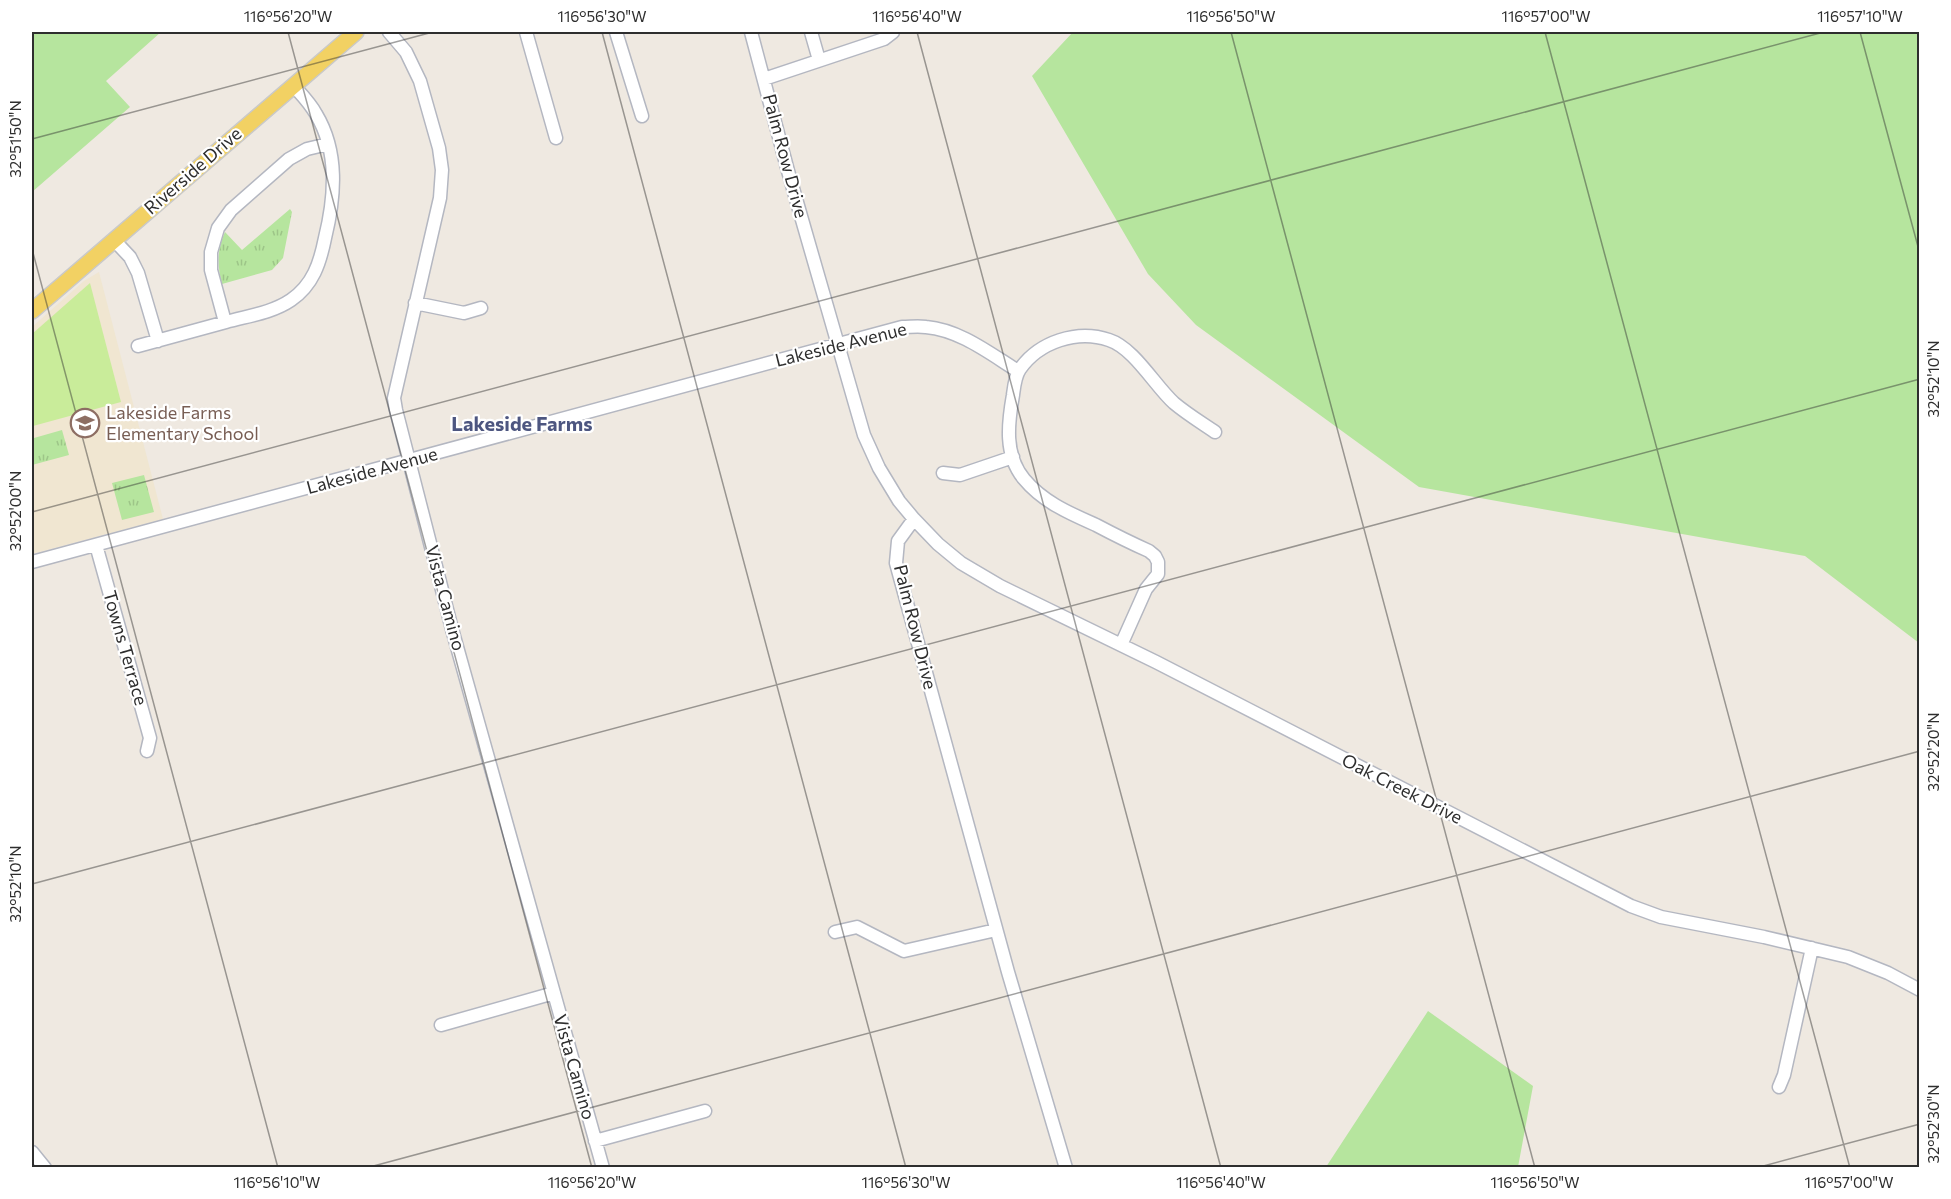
<svg xmlns="http://www.w3.org/2000/svg" width="1951" height="1199" viewBox="0 0 1951 1199" font-family="Commissioner,sans-serif">
  <style>
    .education { fill: #f0e6d1 }
    .grass { fill: #b6e59e }
    .park { fill: url(#park-tufts) }
    .pitch { fill: #c9ec9a }
    .lines { fill: none; stroke-linecap: round; stroke-linejoin: round }
    .minor-casing { stroke: #b4b7c1; stroke-width: 15 }
    .major-casing { stroke: #c9c9c9; stroke-width: 18 }
    .minor { stroke: #fff; stroke-width: 12 }
    .major { stroke: #f2d163; stroke-width: 15 }
    .ticks { fill: none; stroke: #2e2e2e; stroke-width: 1.5; stroke-opacity: 0.45 }
    .labels { text-anchor: middle; stroke-width: 4.5; stroke-linejoin: round; paint-order: stroke }
    .street-label { font-size: 18px; fill: #2e2e2e; stroke: #fff }
    .education-label { font-size: 18px; fill: #785e54; stroke: #fff; text-anchor: start }
    .neighbourhood-label { font-size: 20px; font-weight: bold; fill: #4d5680; stroke: #fff }
    .neatline { fill: none; stroke: #2e2e2e; stroke-width: 2 }
    .ticks-label { font-size: 15px; text-anchor: middle; fill: #2e2e2e }
  </style>
  <defs>
    <pattern id="park-tufts" width="24" height="20" patternUnits="userSpaceOnUse" patternTransform="scale(1.5)"><rect width="24" height="20" fill="#b6e59e"/><path d="M3 7l-1-3M5 7V3M7 7l1-3M15 17l-1-3M17 17v-4M19 17l1-3" fill="none" stroke="#9dc588"/></pattern>
  </defs>
  <rect width="100%" height="100%" fill="#efe9e1"/>
  <path class="education" d="M 99,272 L 163,519 L 32,554 L 32,327 L 84,281 Z"/>
  <path class="grass" d="M 32,32 L 161,32 L 106,81 L 130,107 L 32,192 Z
    M 1073,32 L 1919,32 L 1919,643 L 1805,556 L 1419,487 L 1196,325 L 1148,274 L 1032,76 Z
    M 1428,1011 L 1533,1086 L 1518,1167 L 1326,1167 Z"/>
  <path class="park" d="M 290,209 L 292,212 L 283,258 L 272,270 L 222,284 C 217,265 217,249 225,232 L 242,250 Z
    M 62,430 L 69,455 L 32,465 L 32,431 L 34,438 Z
    M 144,475 L 154,512 L 122,520 L 112,483 Z"/>
  <path class="pitch" d="M 90,283 L 121,402 L 33,426 L 32,334 Z"/>
  <g class="lines">
    <g class="minor-casing">
      <path id="minor" d="M 389,32 L 406,52 L 420,81 L 439,148 L 442,170 L 440,198 L 394,398 L 396,410 L 452,629 L 603,1168
        M 526,32 L 556,138
        M 616,32 L 642,116
        M 751,32 L 788,171 L 864,435 L 879,468 L 899,501 L 914,519 L 938,544 L 961,563 L 1000,586 L 1156,662 L 1631,906 L 1661,917 L 1764,937 L 1848,957 L 1888,973 L 1920,990
        M 811,32 L 819,60
        M 764,79 L 884,39 L 893,32
        M 114,240 L 130,257 L 138,273 L 158,341
        M 415,303 L 464,313 L 481,308
        M 225,322 L 211,270 L 211,252 L 218,228 L 231,210 L 289,159 L 307,149 L 328,144
        M 138,346 C 167,338 197,330 226,322 C 247,316 272,313 291,300 C 313,285 320,263 325,238 C 335,197 339,152 316,114 C 310,103 301,94 293,85
        M 943,473 L 960,475 L 1013,457
        M 914,519 L 898,541 L 896,563 L 1008,972 L 1066,1168
        M 96,545 L 150,738 L 147,751
        M 32,562 L 902,327 C 910,327 918,326 926,327 C 960,330 989,353 1018,371
        M 1121,645 L 1146,589 L 1158,574 L 1158,562 L 1155,556 L 1149,551 C 1131,543 1113,534 1096,525 C 1069,513 1043,502 1024,479 C 1004,455 1008,423 1013,395 C 1014,387 1015,376 1020,369 C 1039,342 1077,329 1109,340 C 1134,348 1155,386 1174,403 C 1187,414 1202,423 1215,432
        M 835,932 L 857,927 L 904,951 L 996,930
        M 441,1025 L 554,993
        M 1779,1087 L 1784,1075 L 1812,948
        M 595,1141 L 705,1111
        M 32,1152 L 45,1168"/>
    </g>
    <g class="major-casing">
      <path id="major" d="M 32,311 L 356,32"/>
    </g>
    <use href="#minor" class="minor"/>
    <use href="#major" class="major"/>
  </g>
  <path class="ticks" d="M 288,32 L 592,1168M 602,32 L 906,1168M 917,32 L 1221,1168M 1231,32 L 1535,1168M 1545,32 L 1850,1168M 1860,32 L 1920,254M 32,139 L 433,32M 32,249 L 278,1168M 32,512 L 1824,32M 32,884 L 1920,379M 366,1168 L 1920,751M 1756,1168 L 1920,1124"/>
  <defs>
    <g id="school-ring" transform="scale(1.5)"><circle r="9.5" fill="#fff" stroke="#8d6e63" stroke-width="1.5"/><path d="M0-5L7-2L0 1L-7-2ZM-4 1L0 2.5L4 1V4Q0 6-4 4Z" fill="#8d6e63"/></g>
  </defs>
  <g fill-rule="evenodd">
    <use href="#school-ring" x="85" y="423"/>
  </g>
  <g class="labels">
    <g class="street-label">
      <text transform="translate(785 156) rotate(75)" y="6">Palm Row Drive</text>
      <text transform="translate(193 171) rotate(-41)" y="6">Riverside Drive</text>
      <text transform="translate(841 345) rotate(-14)" y="6">Lakeside Avenue</text>
      <text transform="translate(372 471) rotate(-15)" y="6">Lakeside Avenue</text>
      <text transform="translate(445 598) rotate(75)" y="6">Vista Camino</text>
      <text transform="translate(915 627) rotate(76)" y="6">Palm Row Drive</text>
      <text transform="translate(125 648) rotate(74)" y="6">Towns Terrace</text>
      <text transform="translate(1402 789) rotate(27)" y="6">Oak Creek Drive</text>
      <text transform="translate(574 1067) rotate(74)" y="6">Vista Camino</text>
    </g>
    <g class="education-label">
      <text x="106" y="419">Lakeside Farms<tspan x="106" dy="21">Elementary School</tspan></text>
    </g>
    <g class="neighbourhood-label">
      <text x="522" y="431">Lakeside Farms</text>
    </g>
  </g>
  <rect width="1951" height="1199" fill="none" stroke="#ffffff" stroke-width="66"/>
  <rect x="33" y="33" width="1885" height="1133" class="neatline"/>
  <g class="ticks-label">
    <text x="288" y="22">116°56'20"W</text>
    <text x="602" y="22">116°56'30"W</text>
    <text x="917" y="22">116°56'40"W</text>
    <text x="1231" y="22">116°56'50"W</text>
    <text x="1546" y="22">116°57'00"W</text>
    <text x="1860" y="22">116°57'10"W</text>
    <text transform="translate(16 139) rotate(-90)" y="5">32°51'50"N</text>
    <text transform="translate(1934 379) rotate(-90)" y="5">32°52'10"N</text>
    <text transform="translate(16 511) rotate(-90)" y="5">32°52'00"N</text>
    <text transform="translate(1934 752) rotate(-90)" y="5">32°52'20"N</text>
    <text transform="translate(16 884) rotate(-90)" y="5">32°52'10"N</text>
    <text transform="translate(1934 1124) rotate(-90)" y="5">32°52'30"N</text>
    <text x="277" y="1188">116°56'10"W</text>
    <text x="592" y="1188">116°56'20"W</text>
    <text x="906" y="1188">116°56'30"W</text>
    <text x="1221" y="1188">116°56'40"W</text>
    <text x="1535" y="1188">116°56'50"W</text>
    <text x="1849" y="1188">116°57'00"W</text>
  </g>
</svg>
